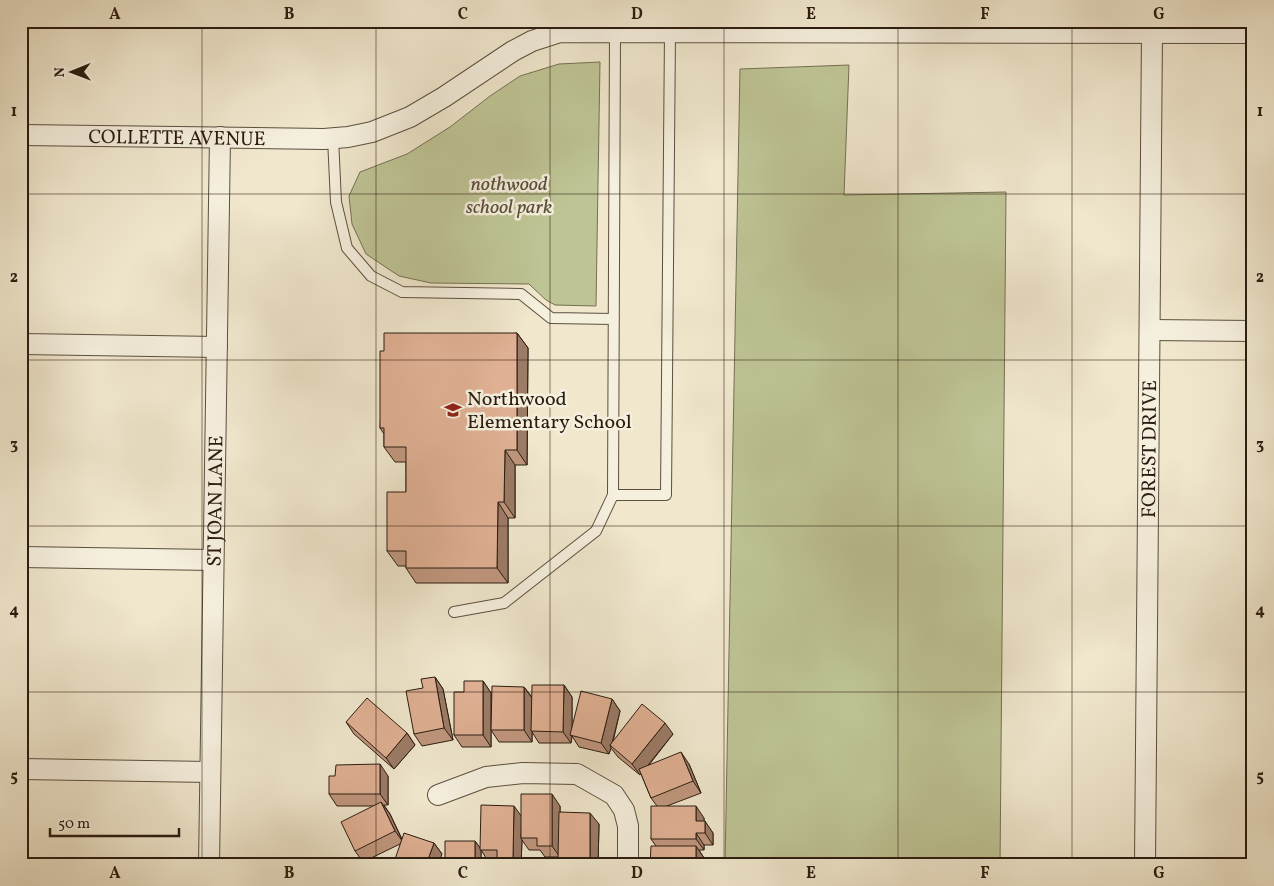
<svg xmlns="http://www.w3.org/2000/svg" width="1274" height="886" viewBox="0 0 1274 886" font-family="Vollkorn,serif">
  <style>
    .green { fill: #bec495; stroke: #747052 }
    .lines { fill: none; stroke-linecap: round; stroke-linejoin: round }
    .lane-casing { stroke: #5c4f3f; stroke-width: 12 }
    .street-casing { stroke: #5c4f3f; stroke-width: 22 }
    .lane { stroke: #f5efde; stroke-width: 10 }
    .street { stroke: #f5efde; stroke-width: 20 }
    .wall { fill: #c0977e; stroke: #2b1c10 }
    .shaded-wall { fill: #9c7b67; stroke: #2b1c10 }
    .building { fill: #dfb093; stroke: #2b1c10 }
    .grid { fill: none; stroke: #2b1c10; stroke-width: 1; stroke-opacity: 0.55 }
    .labels { text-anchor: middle; stroke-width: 5; stroke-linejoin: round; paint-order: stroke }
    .street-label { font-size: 20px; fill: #2b1c10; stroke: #f5efde }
    .park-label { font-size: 20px; font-style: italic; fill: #574e38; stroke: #f5efde }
    .poi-label { font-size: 20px; fill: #2b1c10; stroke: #f5efde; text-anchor: start }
    .neatline { fill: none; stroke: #2b1c10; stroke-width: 2 }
    .grid-label { font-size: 16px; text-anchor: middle; font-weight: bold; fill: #2b1c10 }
  </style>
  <rect width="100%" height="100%" fill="#f0e7cd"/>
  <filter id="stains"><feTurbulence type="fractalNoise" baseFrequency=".004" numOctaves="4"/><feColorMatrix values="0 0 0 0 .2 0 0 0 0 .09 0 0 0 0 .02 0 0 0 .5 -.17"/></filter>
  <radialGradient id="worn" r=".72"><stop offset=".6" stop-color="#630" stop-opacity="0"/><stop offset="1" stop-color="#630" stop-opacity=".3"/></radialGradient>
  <path class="green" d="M 600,62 L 596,306 L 555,305 L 546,300 L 529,284 L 431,283 L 399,276 L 366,254 L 352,224 L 349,196 L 360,172 L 407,154 L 450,127 L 490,96 L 520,76 L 559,64 Z
    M 849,65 L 844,195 L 1006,192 L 1000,865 L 725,865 L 740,69 Z"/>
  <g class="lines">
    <g class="lane-casing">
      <path id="lane" d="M 615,32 L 613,495 L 666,495 L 670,32
        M 333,138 L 336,202 L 347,248 L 371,276 L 402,292 L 521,294 L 551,318 L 614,319
        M 454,612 L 504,603 L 596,531 L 613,495"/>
    </g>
    <g class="street-casing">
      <g id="street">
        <path id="s1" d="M 21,135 L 324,139 L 348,137 L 372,132 L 410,117 L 444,97 L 513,51 L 532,41 L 560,32 L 1253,33"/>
        <path d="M 1150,330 L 1253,331"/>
        <path d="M 21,344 L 217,347"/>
        <path d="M 21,557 L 213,560"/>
        <path d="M 21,769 L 210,772"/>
        <path d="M 438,795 L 486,777 L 523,773 L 577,774 L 614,795 L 624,810 L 628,826 L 628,865"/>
        <path id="s2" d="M 209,865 L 220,137"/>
        <path id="s3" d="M 1145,865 L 1152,33"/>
      </g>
    </g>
    <use href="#lane" class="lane"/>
    <use href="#street" class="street"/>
  </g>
  <path class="wall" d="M 517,333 L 528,348 L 527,465 L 515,465 L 515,518 L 508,518 L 508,583 L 416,583 L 406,568 L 406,566 L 398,566 L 387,551 L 406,492 L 406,462 L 395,462 L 384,447 L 384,434 L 380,428 L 384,351 Z
    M 435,677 L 443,689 L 453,740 L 422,746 L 414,734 L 423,688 Z
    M 483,681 L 491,693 L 491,747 L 462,747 L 454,735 L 464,692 Z
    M 564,685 L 572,697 L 572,731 L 612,699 L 620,711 L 613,742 L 673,734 L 649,765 L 689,764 L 701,793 L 667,806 L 704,818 L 704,821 L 713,833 L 713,845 L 704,845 L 704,850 L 699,850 L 704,858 L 704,865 L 650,865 L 656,846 L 651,839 L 657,806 L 651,798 L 641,774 L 640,775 L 618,757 L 611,748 L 609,754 L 579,747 L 572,736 L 571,743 L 539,743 L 532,732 L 532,742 L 499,742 L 491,730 L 524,687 L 532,697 Z
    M 346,722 L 407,733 L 415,745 L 394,769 L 354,734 Z
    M 388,776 L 388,805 L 384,805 L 390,814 L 402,839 L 434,843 L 442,854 L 400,844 L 363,862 L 355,851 L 375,806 L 337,806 L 329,794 Z
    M 560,806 L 560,812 L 599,824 L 598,865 L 563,865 L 558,857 L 545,857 L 540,850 L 529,850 L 522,840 L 521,865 L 501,865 L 499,861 L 488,861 L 481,850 L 481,865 L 475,841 L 480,848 L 521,816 Z"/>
  <path class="shaded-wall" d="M 517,333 L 528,348 L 527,465 L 517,450 Z
    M 505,450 L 515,465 L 515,518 L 504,502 Z
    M 498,502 L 508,518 L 508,583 L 497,568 Z
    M 435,677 L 443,689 L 453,740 L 444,728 Z
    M 483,681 L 491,693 L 491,747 L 483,735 Z
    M 564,685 L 572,697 L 572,735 L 570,735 L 572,736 L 571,743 L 563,732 Z
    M 524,687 L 532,698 L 532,742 L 524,730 Z
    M 612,699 L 620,711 L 611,747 L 610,745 L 611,748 L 609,754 L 601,743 Z
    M 665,723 L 673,734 L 640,775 L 632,764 Z
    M 407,733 L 415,745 L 394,769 L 386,758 Z
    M 681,752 L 689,764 L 701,793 L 693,781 Z
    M 380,764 L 388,776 L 388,805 L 380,794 Z
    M 552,794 L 560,806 L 560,857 L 552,846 Z
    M 381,802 L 390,814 L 403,842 L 395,831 Z
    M 514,806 L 522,817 L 521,838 L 522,840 L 521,865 L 517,865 L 513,859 Z
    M 696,806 L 704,818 L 704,833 L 696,821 Z
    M 590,813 L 599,824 L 598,865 L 590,865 Z
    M 705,821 L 713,833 L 713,845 L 705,833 Z
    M 696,833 L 704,845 L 704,850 L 696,839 Z
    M 475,841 L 481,849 L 481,865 L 475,865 Z
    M 434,843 L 442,854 L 438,865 L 426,865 Z
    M 696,846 L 704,858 L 704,865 L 696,865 Z"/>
  <path class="building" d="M 384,333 L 517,333 L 517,450 L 505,450 L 504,502 L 498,502 L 497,568 L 406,568 L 406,551 L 387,551 L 387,492 L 406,492 L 406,447 L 384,447 L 384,428 L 380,428 L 380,351 L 384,351 Z
    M 435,677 L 444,728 L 414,734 L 406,691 L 423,688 L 421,679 Z
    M 464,681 L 483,681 L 483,735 L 454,735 L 454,692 L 464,692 Z
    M 532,685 L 564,685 L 563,732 L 531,731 Z
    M 492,686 L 524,687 L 524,730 L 491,730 Z
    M 581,691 L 612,699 L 601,743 L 570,735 Z
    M 367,698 L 407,733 L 386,758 L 346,722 Z
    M 642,704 L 665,723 L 632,764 L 610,745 Z
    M 681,752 L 693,781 L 651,798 L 639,769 Z
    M 380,764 L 380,794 L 329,794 L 329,776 L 335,776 L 336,765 Z
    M 521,794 L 552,794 L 552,846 L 537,846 L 537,838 L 521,838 Z
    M 381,802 L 395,831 L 355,851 L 341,822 Z
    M 481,805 L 514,806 L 513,859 L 497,859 L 497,850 L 480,850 Z
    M 651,806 L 696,806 L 696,821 L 705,821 L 705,833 L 696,833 L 696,839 L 651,839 Z
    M 559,812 L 590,813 L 590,865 L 574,865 L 574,858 L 558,858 Z
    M 404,833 L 434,843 L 426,865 L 393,865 Z
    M 445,841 L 475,841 L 475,865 L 445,865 Z
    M 651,846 L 696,846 L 696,865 L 650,865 Z"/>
  <path class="grid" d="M 202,21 L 202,865M 376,21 L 376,865M 550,21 L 550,865M 724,21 L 724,865M 898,21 L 898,865M 1072,21 L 1072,865M 21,194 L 1253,194M 21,360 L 1253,360M 21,526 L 1253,526M 21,692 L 1253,692"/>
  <defs>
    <g id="school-bare" transform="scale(1.35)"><path d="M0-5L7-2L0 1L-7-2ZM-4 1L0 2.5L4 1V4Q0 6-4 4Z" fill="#8f2418" stroke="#f5efde" stroke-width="2.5" paint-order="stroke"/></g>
  </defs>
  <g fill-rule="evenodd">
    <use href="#school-bare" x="453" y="410"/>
  </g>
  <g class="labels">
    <g class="street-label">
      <text dy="7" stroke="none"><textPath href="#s1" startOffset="156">COLLETTE AVENUE</textPath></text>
      <text dy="7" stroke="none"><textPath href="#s3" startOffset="416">FOREST DRIVE</textPath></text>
      <text dy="7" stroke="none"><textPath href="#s2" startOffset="364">ST JOAN LANE</textPath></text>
    </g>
    <g class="park-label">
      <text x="509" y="190">nothwood<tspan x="509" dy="23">school park</tspan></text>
    </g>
    <g class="poi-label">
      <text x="467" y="405">Northwood<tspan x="467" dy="23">Elementary School</tspan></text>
    </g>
  </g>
  <rect width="1274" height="886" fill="none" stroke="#f0e7cd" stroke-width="55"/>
  <g transform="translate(72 72) rotate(269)" stroke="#f5efde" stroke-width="4" paint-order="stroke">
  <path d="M0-4L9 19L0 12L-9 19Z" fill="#2b1c10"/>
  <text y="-8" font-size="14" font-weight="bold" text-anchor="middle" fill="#2b1c10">N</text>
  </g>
  <path d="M50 828v8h129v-8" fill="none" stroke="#2b1c10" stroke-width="2.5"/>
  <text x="58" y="828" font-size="15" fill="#2b1c10" stroke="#f5efde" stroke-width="4" paint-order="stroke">50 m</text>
  <rect x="28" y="28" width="1218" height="830" class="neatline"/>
  <g class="grid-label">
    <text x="115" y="19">A</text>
    <text x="289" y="19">B</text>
    <text x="463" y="19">C</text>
    <text x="637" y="19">D</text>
    <text x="811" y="19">E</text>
    <text x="985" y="19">F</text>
    <text x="1159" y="19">G</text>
    <text x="14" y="116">1</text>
    <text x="1260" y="116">1</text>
    <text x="14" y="282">2</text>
    <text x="1260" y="282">2</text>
    <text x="14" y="449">3</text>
    <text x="1260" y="449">3</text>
    <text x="14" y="615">4</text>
    <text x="1260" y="615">4</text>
    <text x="14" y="781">5</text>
    <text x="1260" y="781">5</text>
    <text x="115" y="878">A</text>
    <text x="289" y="878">B</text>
    <text x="463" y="878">C</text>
    <text x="637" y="878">D</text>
    <text x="811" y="878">E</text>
    <text x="985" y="878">F</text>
    <text x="1159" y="878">G</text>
  </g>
  <rect width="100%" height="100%" filter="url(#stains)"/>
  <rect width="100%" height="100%" fill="url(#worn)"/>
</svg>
